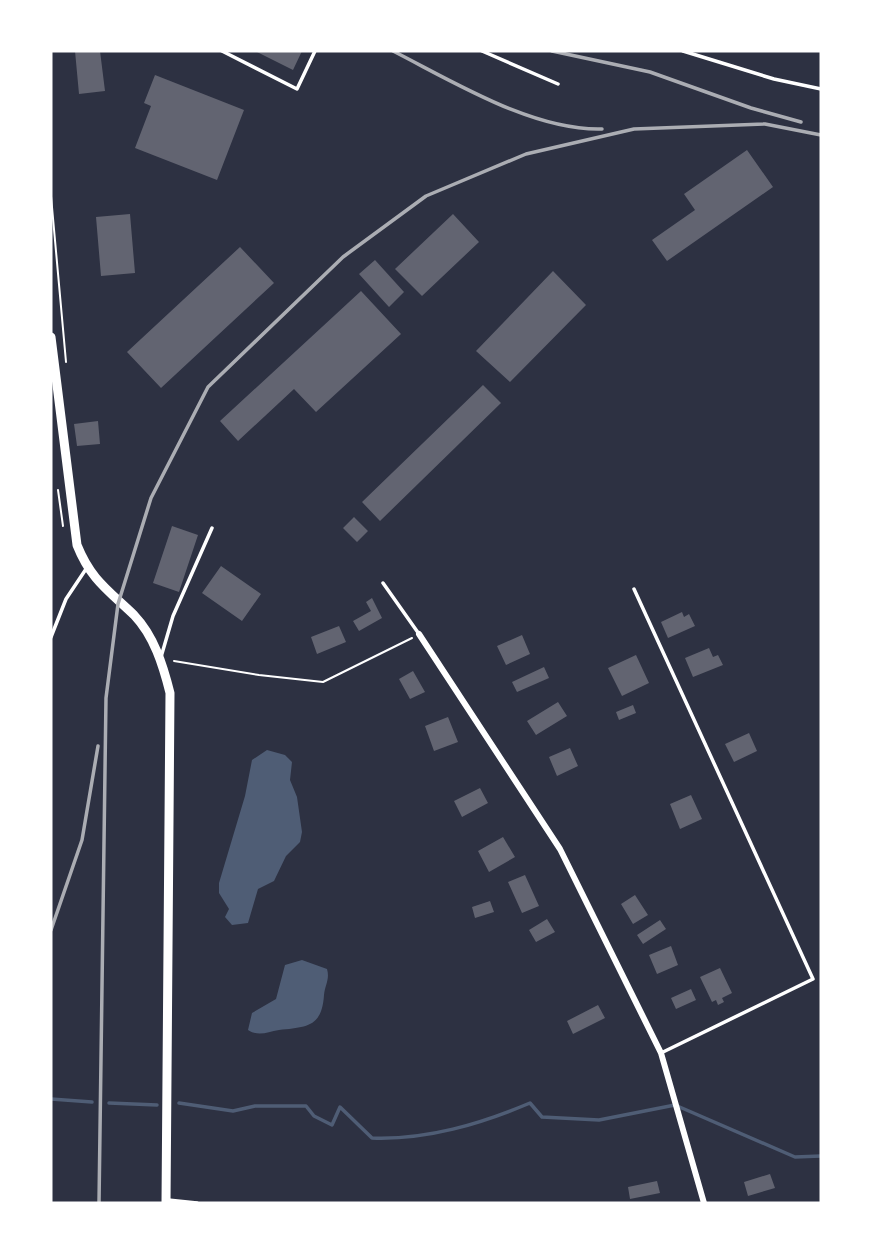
<svg xmlns="http://www.w3.org/2000/svg" width="872" height="1254" viewBox="0 0 872 1254" font-family="Spectral,serif">
  <style>
    .water { fill: #4f5d75 }
    .lines { fill: none; stroke-linecap: round; stroke-linejoin: round }
    .stream { stroke: #4f5d75; stroke-width: 3.5 }
    .building { fill: #626471 }
    .path { stroke: #fff; stroke-width: 2 }
    .service { stroke: #fff; stroke-width: 3.5 }
    .minor { stroke: #fff; stroke-width: 6 }
    .secondary { stroke: #fff; stroke-width: 9 }
    .rail { stroke: #abadb3; stroke-width: 3.5 }
  </style>
  <rect width="100%" height="100%" fill="#2d3142"/>
  <path class="water" d="M 267,750 L 285,755 L 292,762 L 290,780 L 297,797 L 302,832 L 300,842 L 286,856 L 274,881 L 258,889 L 248,923 L 232,925 L 225,917 L 229,909 L 219,893 L 219,883 L 245,796 L 252,760 Z
    M 302,960 L 327,969 C 330,979 325,985 324,995 C 322,1027 307,1027 279,1030 C 267,1032 259,1037 248,1030 L 252,1013 L 276,999 L 285,965 Z"/>
  <g class="lines">
    <path class="stream" d="M 51,1099 L 92,1102
      M 109,1103 L 157,1105
      M 179,1103 L 233,1111 L 255,1106 L 306,1106 L 314,1116 L 332,1125 L 340,1107 L 372,1138 C 427,1140 480,1124 530,1103 L 542,1117 L 599,1120 L 675,1105 L 795,1157 L 821,1156"/>
  </g>
  <path class="building" d="M 75,51 L 100,51 L 105,91 L 79,94 Z
    M 255,51 L 302,51 L 293,70 Z
    M 155,75 L 244,110 L 217,180 L 135,148 L 151,106 L 144,103 Z
    M 747,150 L 773,187 L 667,261 L 652,240 L 695,210 L 684,194 Z
    M 130,214 L 135,273 L 101,276 L 96,217 Z
    M 453,214 L 479,242 L 422,296 L 395,269 Z
    M 240,247 L 274,283 L 161,388 L 127,352 Z
    M 375,260 L 404,292 L 389,307 L 359,274 Z
    M 553,271 L 586,305 L 510,382 L 476,351 Z
    M 361,291 L 401,334 L 316,412 L 294,389 L 238,441 L 220,421 Z
    M 483,385 L 501,403 L 380,521 L 362,502 Z
    M 98,421 L 100,444 L 77,446 L 74,424 Z
    M 354,517 L 368,531 L 357,542 L 343,528 Z
    M 172,526 L 198,535 L 179,592 L 153,583 Z
    M 221,566 L 261,594 L 242,621 L 202,593 Z
    M 372,598 L 382,618 L 359,631 L 353,621 L 371,611 L 366,602 Z
    M 682,612 L 684,617 L 689,614 L 695,626 L 668,638 L 661,622 Z
    M 339,626 L 346,642 L 317,654 L 311,637 Z
    M 522,635 L 530,654 L 506,665 L 497,646 Z
    M 709,648 L 713,657 L 718,655 L 723,665 L 693,677 L 685,658 Z
    M 636,655 L 649,683 L 622,696 L 608,668 Z
    M 544,667 L 549,678 L 517,692 L 512,682 Z
    M 413,671 L 425,692 L 410,699 L 399,679 Z
    M 558,702 L 567,716 L 536,735 L 527,721 Z
    M 633,705 L 636,713 L 619,720 L 616,712 Z
    M 448,717 L 458,742 L 434,751 L 425,726 Z
    M 749,733 L 757,751 L 734,762 L 725,744 Z
    M 570,748 L 578,766 L 557,776 L 549,757 Z
    M 480,788 L 488,803 L 462,817 L 454,801 Z
    M 691,795 L 702,819 L 680,829 L 670,804 Z
    M 503,837 L 515,857 L 489,872 L 478,851 Z
    M 525,875 L 539,906 L 522,913 L 508,882 Z
    M 635,895 L 648,915 L 633,924 L 621,904 Z
    M 490,901 L 494,912 L 475,918 L 472,907 Z
    M 547,919 L 555,932 L 536,942 L 529,930 Z
    M 660,920 L 666,929 L 643,944 L 637,935 Z
    M 671,946 L 678,965 L 657,974 L 649,955 Z
    M 720,968 L 732,993 L 722,998 L 724,1002 L 718,1005 L 716,1000 L 712,1002 L 700,977 Z
    M 691,989 L 696,1000 L 676,1009 L 671,998 Z
    M 598,1005 L 605,1018 L 573,1034 L 567,1021 Z
    M 770,1174 L 775,1188 L 748,1196 L 744,1182 Z
    M 657,1181 L 660,1193 L 630,1199 L 628,1187 Z"/>
  <g class="lines">
    <path class="path" d="M 51,196 L 66,362
      M 58,490 L 63,526
      M 174,661 L 259,675 L 323,682 L 412,638"/>
    <path class="service" d="M 222,51 L 297,89 L 315,51
      M 482,51 L 558,84
      M 683,51 L 774,79 L 821,89
      M 383,583 L 419,634
      M 634,589 L 813,979 L 661,1053
      M 51,637 L 66,599 L 86,569
      M 161,657 L 173,616 L 212,528
      M 168,1200 L 197,1203"/>
    <path class="minor" d="M 419,634 L 560,849 L 661,1053 L 704,1203"/>
    <path class="secondary" d="M 51,337 L 77,545 C 91,580 108,590 134,615 C 154,636 163,665 170,693 L 166,1203"/>
    <path class="rail" d="M 393,51 C 454,82 533,131 602,129
      M 552,51 L 650,72 L 751,108 L 801,122
      M 51,930 L 82,840 L 98,746
      M 99,1203 L 106,698 L 118,604 L 151,498 L 208,387 L 343,257 L 426,196 L 526,154 L 634,129 L 765,124 L 821,135"/>
  </g>
  <rect width="872" height="1254" fill="none" stroke="#ffffff" stroke-width="105"/>
</svg>
